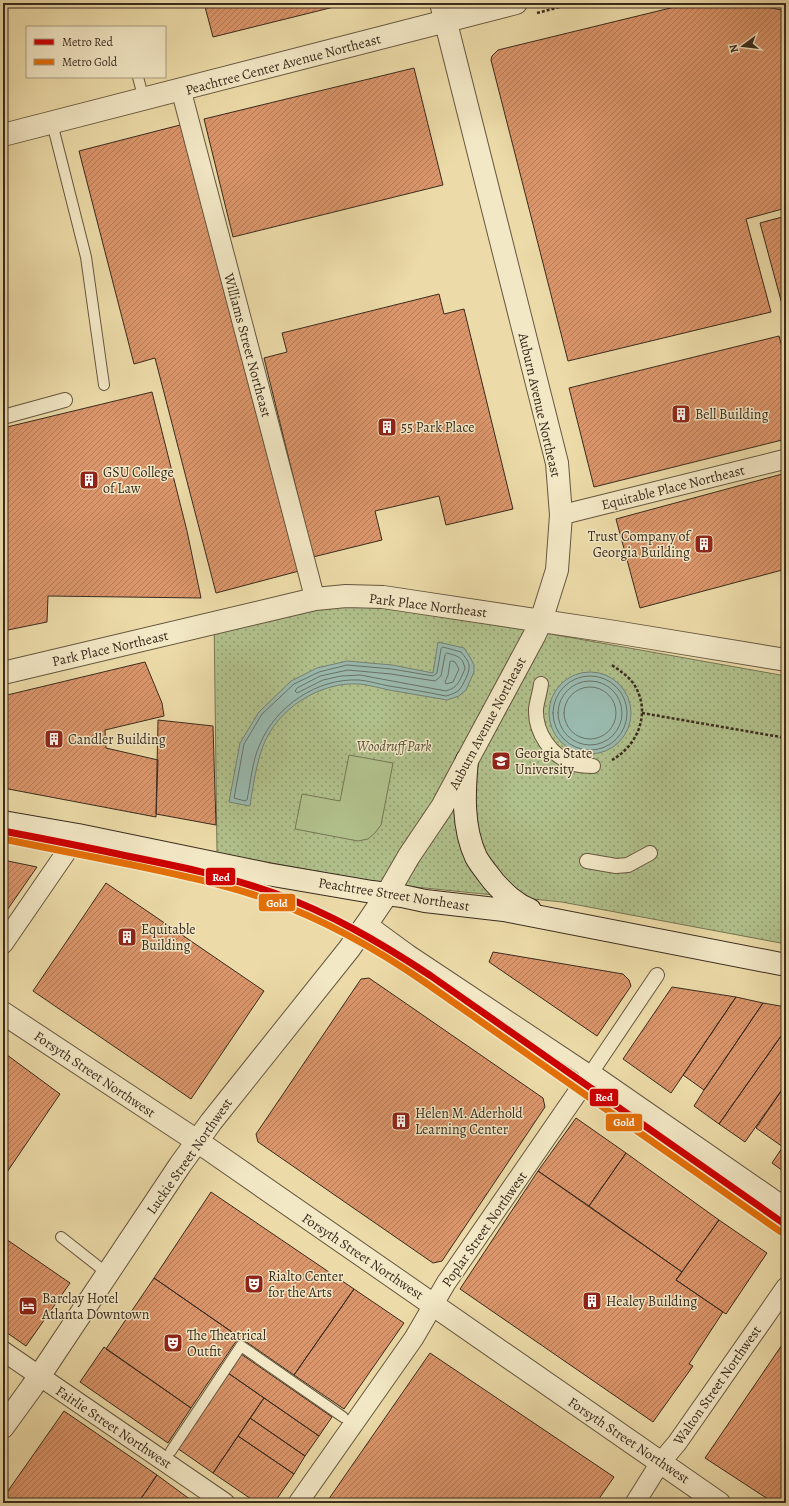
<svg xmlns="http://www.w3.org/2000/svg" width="789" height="1506" viewBox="0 0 789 1506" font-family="Alegreya,serif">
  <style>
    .park { fill: url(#park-dots); stroke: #767655 }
    .garden { fill: #b1c18c; stroke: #767655 }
    .water { fill: #9abaaf; stroke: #748175 }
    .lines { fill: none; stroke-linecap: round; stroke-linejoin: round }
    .shore { stroke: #6a7266; stroke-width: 1 }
    .building { fill: url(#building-hatch); stroke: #3a2b1e }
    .service-casing { stroke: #665740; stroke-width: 12 }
    .pedestrian-casing { stroke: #665740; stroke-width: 16 }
    .minor-casing { stroke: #665740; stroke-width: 21 }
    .tertiary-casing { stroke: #665740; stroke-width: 24 }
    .secondary-casing { stroke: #3a2b1e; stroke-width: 24 }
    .path { stroke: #3a2b1e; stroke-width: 2.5; stroke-dasharray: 3 2; stroke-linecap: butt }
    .service { stroke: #f3e8c6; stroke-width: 10 }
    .pedestrian { stroke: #f3e8c6; stroke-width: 14 }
    .minor { stroke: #f3e8c6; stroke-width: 19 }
    .tertiary { stroke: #f3e8c6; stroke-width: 22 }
    .secondary { stroke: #f3e8c6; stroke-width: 22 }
    .metro-1-casing { stroke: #f3e8c6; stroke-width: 10 }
    .metro-2-casing { stroke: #f3e8c6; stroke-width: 10 }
    .metro-1 { stroke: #c00; stroke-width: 7 }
    .metro-2 { stroke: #e36f08; stroke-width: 7 }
    .labels { text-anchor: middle; stroke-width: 3; stroke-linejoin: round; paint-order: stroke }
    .street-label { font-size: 14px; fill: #3a2b1e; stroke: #f3e8c6 }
    .poi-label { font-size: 14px; fill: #3a2b1e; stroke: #f3e8c6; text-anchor: start }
    .park-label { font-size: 14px; font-style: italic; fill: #58503a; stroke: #f3e8c6 }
    .line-badge { stroke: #f3e8c6; stroke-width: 1.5 }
    .badge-label { font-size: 11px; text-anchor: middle; font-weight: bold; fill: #fff }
  </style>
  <defs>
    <pattern id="park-dots" width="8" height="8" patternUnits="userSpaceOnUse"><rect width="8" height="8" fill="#b1c18c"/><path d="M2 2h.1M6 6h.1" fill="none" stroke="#919d72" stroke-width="1.8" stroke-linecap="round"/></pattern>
    <pattern id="building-hatch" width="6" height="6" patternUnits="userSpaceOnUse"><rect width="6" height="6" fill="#db956a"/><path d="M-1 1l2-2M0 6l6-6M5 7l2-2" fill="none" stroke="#b37a57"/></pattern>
  </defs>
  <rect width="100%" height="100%" fill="#ecdba8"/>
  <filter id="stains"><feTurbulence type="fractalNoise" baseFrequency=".005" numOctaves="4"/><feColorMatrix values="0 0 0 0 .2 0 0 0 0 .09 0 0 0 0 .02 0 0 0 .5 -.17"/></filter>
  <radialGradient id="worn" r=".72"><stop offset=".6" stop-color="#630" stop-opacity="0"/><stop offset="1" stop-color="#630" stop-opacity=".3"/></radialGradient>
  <path class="park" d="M 360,600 L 786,676 L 786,944 L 562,902 L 386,884 L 217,853 L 214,615 Z"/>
  <path class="garden" d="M 349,755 L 393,763 L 381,825 L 375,833 L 368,839 L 358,841 L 295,829 L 302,794 L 340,801 Z"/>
  <path class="water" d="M 438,642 L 464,648 L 470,657 L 474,665 L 474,672 L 466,690 L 459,696 L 447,700 C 428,697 408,693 389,690 C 380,688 369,685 360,684 C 320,681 277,709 263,746 C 256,765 253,786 250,806 L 229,802 L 240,743 L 259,712 L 291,681 L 317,668 L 347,661 L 392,665 L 433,673 Z
    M549 713a41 41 0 1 1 82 0a41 41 0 1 1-82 0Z"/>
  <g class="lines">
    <path class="shore" d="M 443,647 L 461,652 C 469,662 472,665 466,678 C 460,690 460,692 446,696 C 427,692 408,689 389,686 C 379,684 369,681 359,680 C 317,678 276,706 260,744 C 252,761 251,781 247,800 L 245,801 L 234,798 L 244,744 L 262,714 L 294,684 L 319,672 L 347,665 L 392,669 L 433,676 L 437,673 L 441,649 Z
      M 447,653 C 458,656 463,657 465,669 C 459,681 459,687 446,691 L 360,675 L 341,676 L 323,680 L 297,693 L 295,691 L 297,688 L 320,676 L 348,670 L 391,674 L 435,681 L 441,676 L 445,655 Z
      M 452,661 L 455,662 L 459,669 L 453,682 L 446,684 L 445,682 L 448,675 L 450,662 Z
      M553 713a37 37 0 1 1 74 0a37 37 0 1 1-74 0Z
      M558 713a32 32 0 1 1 64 0a32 32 0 1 1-64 0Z
      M564 713a26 26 0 1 1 52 0a26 26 0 1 1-52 0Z"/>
  </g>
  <path class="building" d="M 204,3 L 350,3 L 213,37 Z
    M 691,3 L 748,3 L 786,11 L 786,208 L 746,219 L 771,312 L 568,361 L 491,60 L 492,56 L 498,50 Z
    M 414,68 L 443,185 L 233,237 L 204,119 Z
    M 184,124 L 299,571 L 216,593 L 155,358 L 134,364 L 79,151 Z
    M 786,216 L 786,319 L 760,223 Z
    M 439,294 L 444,314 L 464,309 L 513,509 L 446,525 L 439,496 L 375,511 L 382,540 L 313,557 L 264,358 L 287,352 L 282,333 Z
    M 779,336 L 786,362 L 786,439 L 594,487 L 569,388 Z
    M 152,392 L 187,531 L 201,598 L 48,596 L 47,622 L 3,631 L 3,428 Z
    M 786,473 L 786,569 L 640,608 L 616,519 Z
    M 145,662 L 162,703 L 164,716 L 105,730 L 106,748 L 158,760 L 156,817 L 3,788 L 3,696 Z
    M 158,720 L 213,726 L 216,825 L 156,814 Z
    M 3,860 L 37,867 L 3,916 Z
    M 106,883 L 264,991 L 191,1099 L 33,991 Z
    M 493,952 L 623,974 L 629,980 L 631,986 L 597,1036 L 489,962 Z
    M 369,978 L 543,1098 L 545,1107 L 442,1261 L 433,1263 L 258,1142 L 256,1134 L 361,979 Z
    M 672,987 L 736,997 L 671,1093 L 623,1059 Z
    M 736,997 L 763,1003 L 704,1090 L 683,1075 Z
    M 763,1003 L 786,1007 L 786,1029 L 719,1124 L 694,1106 L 704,1090 Z
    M 786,1029 L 786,1084 L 745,1142 L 719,1124 Z
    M 3,1052 L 60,1094 L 3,1178 Z
    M 786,1084 L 786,1142 L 783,1147 L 756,1128 Z
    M 576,1118 L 626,1153 L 589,1206 L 538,1171 Z
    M 786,1142 L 786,1173 L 772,1163 Z
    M 626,1153 L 719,1220 L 682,1272 L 589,1206 Z
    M 538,1171 L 682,1272 L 676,1280 L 723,1312 L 689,1364 L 693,1366 L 653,1422 L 460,1289 Z
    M 211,1192 L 354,1289 L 294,1375 L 154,1278 Z
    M 719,1220 L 767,1253 L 726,1314 L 676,1280 Z
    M 3,1237 L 70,1283 L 26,1346 L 3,1330 Z
    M 154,1278 L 239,1337 L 191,1408 L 106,1349 Z
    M 354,1289 L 404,1323 L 344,1409 L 294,1375 Z
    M 786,1339 L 786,1503 L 774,1503 L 705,1458 Z
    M 104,1347 L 191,1408 L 168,1443 L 80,1382 Z
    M 430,1353 L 614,1477 L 596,1503 L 326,1503 Z
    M 241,1354 L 332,1417 L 319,1436 L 228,1373 Z
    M 228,1373 L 264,1398 L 213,1473 L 177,1448 Z
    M 264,1398 L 319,1436 L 305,1456 L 250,1418 Z
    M 64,1411 L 157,1475 L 138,1503 L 3,1503 L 3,1498 Z
    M 250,1418 L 305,1456 L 294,1474 L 238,1436 Z
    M 238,1436 L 294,1474 L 274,1503 L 257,1503 L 213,1473 Z
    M 157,1475 L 195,1503 L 138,1503 Z"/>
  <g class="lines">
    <g class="service-casing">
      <path id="service" d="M 138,77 L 144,100
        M 52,123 L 86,257 L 104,385
        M 61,1237 L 108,1274
        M 171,1451 L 241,1346 L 343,1417"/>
    </g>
    <g class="pedestrian-casing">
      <path id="pedestrian" d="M 3,417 L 65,400
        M 541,684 C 540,692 537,701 536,709 C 535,733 551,756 574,764 C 580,766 587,766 593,766
        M 587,861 L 616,866 L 628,865 L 650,853
        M 368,922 L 409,952 L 591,1073 L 657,975"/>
    </g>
    <g class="minor-casing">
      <path id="minor" d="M 181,90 L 315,599
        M 561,515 L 786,459
        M 3,944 L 78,835
        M 3,1351 L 225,1503
        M 298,1503 L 414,1338 L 446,1283 L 591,1073 L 786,1208
        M 635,1503 L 660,1463 L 677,1443 L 786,1287"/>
    </g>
    <g class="tertiary-casing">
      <path id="tertiary" d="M 3,135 L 516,3
        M 3,673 L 315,599 L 346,596 L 383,597 L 615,632 L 786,660
        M 3,1013 L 197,1141 L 719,1503
        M 3,1427 L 32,1387 L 180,1165 L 211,1122 L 349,949 L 368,922 L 387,894 L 409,856 L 442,807 L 534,636 L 541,621 L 557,570 L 561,515 L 557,463 L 441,3"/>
    </g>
    <g class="secondary-casing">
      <path id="secondary" d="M 467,760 C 464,791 462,827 476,857 C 481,866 488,874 494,882 C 505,894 515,904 530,910
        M 3,822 L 78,835 L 267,874 L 372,892 L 402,896 L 425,901 L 504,910 L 786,965"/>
    </g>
    <path class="path" d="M 537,13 L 575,3
      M 612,665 C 620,671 627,675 633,683 C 652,710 639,745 612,760
      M 642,713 L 786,738"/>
    <use href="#service" class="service"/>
    <use href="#pedestrian" class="pedestrian"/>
    <use href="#minor" class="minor"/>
    <use href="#tertiary" class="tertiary"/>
    <use href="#secondary" class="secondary"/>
    <g class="metro-1-casing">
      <path id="metro-1" d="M 3,831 C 45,839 86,847 127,856 C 177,866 226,876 274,893 C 330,913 381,943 431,976 L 786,1225"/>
    </g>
    <g class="metro-2-casing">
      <path id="metro-2" d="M 3,839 C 45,847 86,856 128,864 C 176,874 225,884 272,901 C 327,921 378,950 426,983 L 781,1232"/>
    </g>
    <use href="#metro-1" class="metro-1"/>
    <use href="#metro-2" class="metro-2"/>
  </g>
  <defs>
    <g id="building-square" transform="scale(1)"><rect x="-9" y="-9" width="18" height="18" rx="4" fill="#8f2418" stroke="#f3e8c6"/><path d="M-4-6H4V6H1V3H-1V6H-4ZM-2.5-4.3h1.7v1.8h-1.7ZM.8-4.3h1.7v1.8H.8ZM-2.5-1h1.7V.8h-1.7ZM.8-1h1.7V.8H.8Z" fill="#fff"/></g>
    <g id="university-square" transform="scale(1)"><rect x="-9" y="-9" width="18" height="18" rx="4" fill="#8f2418" stroke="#f3e8c6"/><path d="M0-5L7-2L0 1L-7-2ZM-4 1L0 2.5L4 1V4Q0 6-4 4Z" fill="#fff"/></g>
    <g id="theatre-square" transform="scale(1)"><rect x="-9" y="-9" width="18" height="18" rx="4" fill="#8f2418" stroke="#f3e8c6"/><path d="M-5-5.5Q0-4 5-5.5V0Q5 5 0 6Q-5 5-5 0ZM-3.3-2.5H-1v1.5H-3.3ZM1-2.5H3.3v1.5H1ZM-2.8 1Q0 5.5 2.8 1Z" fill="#fff"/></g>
    <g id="hotel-square" transform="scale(1)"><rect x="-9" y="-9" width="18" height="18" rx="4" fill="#8f2418" stroke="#f3e8c6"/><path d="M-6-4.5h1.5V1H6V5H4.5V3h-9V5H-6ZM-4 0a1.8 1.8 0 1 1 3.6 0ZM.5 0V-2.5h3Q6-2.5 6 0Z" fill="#fff"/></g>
  </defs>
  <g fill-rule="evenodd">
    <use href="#building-square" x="681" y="414"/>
    <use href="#building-square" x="387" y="427"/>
    <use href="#building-square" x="89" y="480"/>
    <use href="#building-square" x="704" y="544"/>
    <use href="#building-square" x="54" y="739"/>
    <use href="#university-square" x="501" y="761"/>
    <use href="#building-square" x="127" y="937"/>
    <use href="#building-square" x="401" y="1121"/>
    <use href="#theatre-square" x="254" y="1284"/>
    <use href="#building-square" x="592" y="1301"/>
    <use href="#hotel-square" x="28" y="1306"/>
    <use href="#theatre-square" x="173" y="1343"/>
  </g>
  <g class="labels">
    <g class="street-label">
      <text transform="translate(283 64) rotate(-15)" y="5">Peachtree Center Avenue Northeast</text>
      <text transform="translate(248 345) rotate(75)" y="5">Williams Street Northeast</text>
      <text transform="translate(540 405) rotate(77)" y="5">Auburn Avenue Northeast</text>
      <text transform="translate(673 487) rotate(-14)" y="5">Equitable Place Northeast</text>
      <text transform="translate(428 605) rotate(7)" y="5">Park Place Northeast</text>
      <text transform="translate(110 648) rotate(-13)" y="5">Park Place Northeast</text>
      <text transform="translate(487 723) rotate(-62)" y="5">Auburn Avenue Northeast</text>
      <text transform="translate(394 894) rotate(9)" y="5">Peachtree Street Northeast</text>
      <text transform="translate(95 1074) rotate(34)" y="5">Forsyth Street Northwest</text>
      <text transform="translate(189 1156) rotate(-55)" y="5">Luckie Street Northwest</text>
      <text transform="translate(484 1229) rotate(-55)" y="5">Poplar Street Northwest</text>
      <text transform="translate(363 1256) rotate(34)" y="5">Forsyth Street Northwest</text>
      <text transform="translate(717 1385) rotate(-55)" y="5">Walton Street Northwest</text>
      <text transform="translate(114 1427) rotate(34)" y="5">Fairlie Street Northwest</text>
      <text transform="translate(629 1440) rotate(34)" y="5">Forsyth Street Northwest</text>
    </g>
    <g class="poi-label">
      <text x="695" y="419">Bell Building</text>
      <text x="401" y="432">55 Park Place</text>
      <text x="103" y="477">GSU College<tspan x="103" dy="16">of Law</tspan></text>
      <text x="690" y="541" text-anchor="end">Trust Company of<tspan x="690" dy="16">Georgia Building</tspan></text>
      <text x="68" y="744">Candler Building</text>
      <text x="515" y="758">Georgia State<tspan x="515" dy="16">University</tspan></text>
      <text x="141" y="934">Equitable<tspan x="141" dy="16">Building</tspan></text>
      <text x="415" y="1118">Helen M. Aderhold<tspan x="415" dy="16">Learning Center</tspan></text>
      <text x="268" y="1281">Rialto Center<tspan x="268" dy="16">for the Arts</tspan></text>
      <text x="42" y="1303">Barclay Hotel<tspan x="42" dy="16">Atlanta Downtown</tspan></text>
      <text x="606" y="1306">Healey Building</text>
      <text x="187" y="1340">The Theatrical<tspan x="187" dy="16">Outfit</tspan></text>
    </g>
    <g class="park-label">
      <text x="394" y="751">Woodruff Park</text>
    </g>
  </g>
  <g class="line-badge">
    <rect x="205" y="867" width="31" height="19" rx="4" fill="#c00"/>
    <rect x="258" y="893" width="38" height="19" rx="4" fill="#e36f08"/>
    <rect x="589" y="1088" width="30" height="19" rx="4" fill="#c00"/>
    <rect x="605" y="1113" width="38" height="19" rx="4" fill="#e36f08"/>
  </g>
  <g class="badge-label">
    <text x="221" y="881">Red</text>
    <text x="277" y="907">Gold</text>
    <text x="604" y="1101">Red</text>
    <text x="624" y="1126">Gold</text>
  </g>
  <rect width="789" height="1506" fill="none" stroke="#ecdba8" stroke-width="16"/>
  <rect x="4" y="4" width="781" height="1498" fill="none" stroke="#3a2b1e" stroke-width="2"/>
  <rect x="8" y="8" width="773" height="1490" fill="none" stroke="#3a2b1e"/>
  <rect x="26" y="26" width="140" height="52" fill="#f3e8c6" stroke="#a99c83"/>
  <rect x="34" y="39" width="20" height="6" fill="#cc0000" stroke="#a99c83"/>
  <text x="62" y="46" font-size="12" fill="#3a2b1e">Metro Red</text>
  <rect x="34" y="59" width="20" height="6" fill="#e36f08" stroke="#a99c83"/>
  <text x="62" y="66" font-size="12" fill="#3a2b1e">Metro Gold</text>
  <g transform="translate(743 46) rotate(255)" stroke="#f3e8c6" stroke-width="3" paint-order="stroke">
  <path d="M0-3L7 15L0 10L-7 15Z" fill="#3a2b1e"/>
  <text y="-6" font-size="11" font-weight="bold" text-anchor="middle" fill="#3a2b1e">N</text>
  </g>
  <rect width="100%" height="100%" filter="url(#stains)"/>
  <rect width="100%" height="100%" fill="url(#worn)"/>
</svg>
